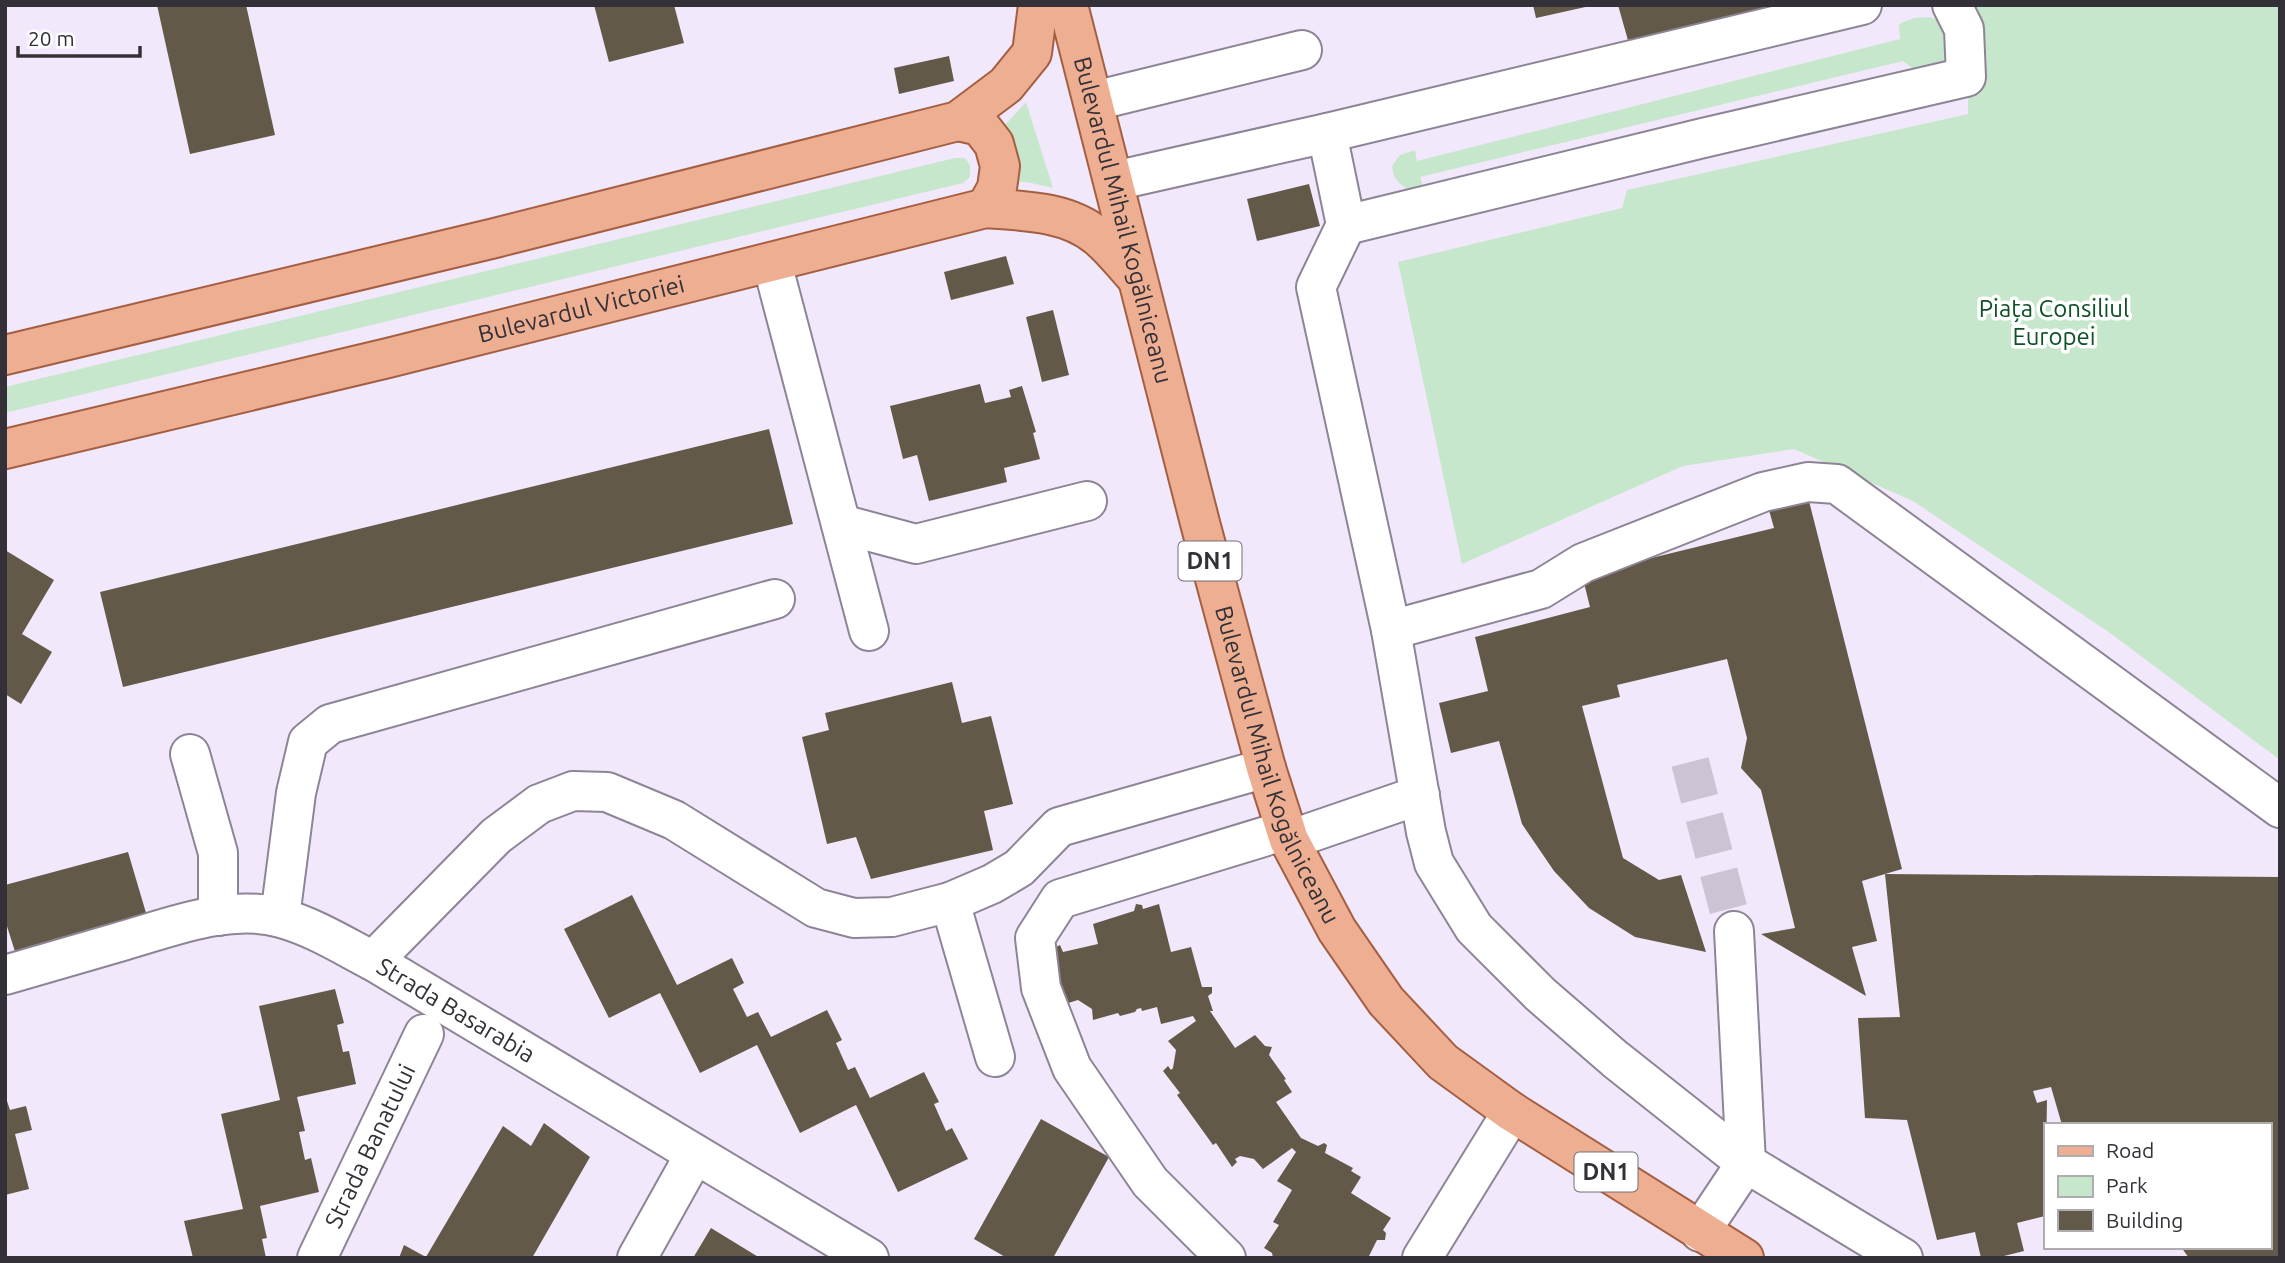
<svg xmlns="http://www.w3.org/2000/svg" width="2285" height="1263" viewBox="0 0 2285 1263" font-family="Ubuntu,sans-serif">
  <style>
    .green { fill: #c7e7cc }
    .building { fill: #635949 }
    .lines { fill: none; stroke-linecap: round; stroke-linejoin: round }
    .minor-tunnel { stroke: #ccc3d4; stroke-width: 38; stroke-dasharray: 38 19; stroke-linecap: butt }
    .minor-casing { stroke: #8d8495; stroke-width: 42 }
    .major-casing { stroke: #a45f43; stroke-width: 42 }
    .minor { stroke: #fff; stroke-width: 38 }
    .major { stroke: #edae92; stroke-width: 38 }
    .labels { text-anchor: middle; stroke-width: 7; stroke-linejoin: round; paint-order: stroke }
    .shield { fill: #fff; stroke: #716e73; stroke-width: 2 }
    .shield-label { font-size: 23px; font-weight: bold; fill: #343037 }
    .street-label { font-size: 24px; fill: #343037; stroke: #fff }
    .park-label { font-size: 24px; fill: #0f5126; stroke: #fff }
  </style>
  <rect width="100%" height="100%" fill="#f2e8fb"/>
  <path class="green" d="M 1969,5 L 2280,5 L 2280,760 L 2110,633 L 1913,501 L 1794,449 L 1683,466 L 1462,564 L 1398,262 L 1622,208 L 1627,190 L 1968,114 Z
    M 1930,17 L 1945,23 L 1954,62 L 1923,76 L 1903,61 L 1420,177 L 1423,187 L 1409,190 C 1398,183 1393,179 1392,166 L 1400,155 L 1415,150 L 1417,161 L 1900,39 L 1899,24 L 1914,18 Z
    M 1026,102 L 1053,188 L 1027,182 L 1007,181 L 994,137 Z
    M 955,158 L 965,158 L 970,165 L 970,177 L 963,183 L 5,413 L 5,387 Z"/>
  <path class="building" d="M 157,5 L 246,5 L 275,135 L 190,154 Z
    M 594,5 L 674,5 L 684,43 L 609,62 Z
    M 1533,5 L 1589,5 L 1590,6 L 1536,18 Z
    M 1618,5 L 1777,5 L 1779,13 L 1631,51 Z
    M 949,56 L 954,81 L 899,94 L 894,68 Z
    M 1309,184 L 1320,226 L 1257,241 L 1247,199 Z
    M 1006,256 L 1014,284 L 951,300 L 944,272 Z
    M 1053,310 L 1069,375 L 1042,382 L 1026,317 Z
    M 980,384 L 985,403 L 1011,397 L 1009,390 L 1022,386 L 1036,432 L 1033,433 L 1040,459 L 1004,468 L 1007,482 L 929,501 L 917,455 L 903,459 L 890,406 Z
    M 769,429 L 793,524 L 123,687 L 100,592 Z
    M 1809,501 L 1902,869 L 1885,874 L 2280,877 L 2280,1258 L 2189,1258 L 2181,1247 L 2269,1247 L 2269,1125 L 2062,1125 L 2051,1087 L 2033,1091 L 2037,1103 L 2047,1100 L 2045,1216 L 2017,1223 L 2024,1251 L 1996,1258 L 1981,1258 L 1975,1232 L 1937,1240 L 1907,1120 L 1865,1118 L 1858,1018 L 1900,1017 L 1885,874 L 1862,881 L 1877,941 L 1852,947 L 1866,996 L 1761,934 L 1795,928 L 1761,790 L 1741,768 L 1747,738 L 1727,659 L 1617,685 L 1620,697 L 1582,706 L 1623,858 L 1659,880 L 1681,875 L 1706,952 L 1635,937 L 1589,908 L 1554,871 L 1522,824 L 1499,741 L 1451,753 L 1439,703 L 1488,691 L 1475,637 L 1590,607 L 1582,575 L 1774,528 L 1769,510 Z
    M 5,550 L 54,580 L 22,634 L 52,652 L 21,704 L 5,694 Z
    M 952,682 L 962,723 L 991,716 L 1013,804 L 984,811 L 993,850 L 871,879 L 856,837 L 827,844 L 802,737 L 829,730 L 825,713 Z
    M 128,852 L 149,923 L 18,961 L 5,920 L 5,885 Z
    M 632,895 L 677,985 L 732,958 L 744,983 L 733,989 L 747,1017 L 758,1012 L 771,1037 L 827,1010 L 842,1040 L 836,1043 L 848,1070 L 855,1067 L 870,1098 L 924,1072 L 939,1102 L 934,1104 L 946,1131 L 952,1128 L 968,1159 L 898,1192 L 856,1105 L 800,1133 L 757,1045 L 700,1073 L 660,993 L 609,1018 L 564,929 Z
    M 1136,904 L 1142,905 L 1143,909 L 1159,904 L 1171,952 L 1191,947 L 1202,987 L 1212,987 L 1212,993 L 1208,996 L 1213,1011 L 1210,1011 L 1235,1048 L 1255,1035 L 1265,1046 L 1272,1047 L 1269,1055 L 1286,1079 L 1284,1080 L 1292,1092 L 1276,1102 L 1301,1138 L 1318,1146 L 1324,1143 L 1327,1145 L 1325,1153 L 1353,1168 L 1351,1171 L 1361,1177 L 1351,1193 L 1391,1218 L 1383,1230 L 1386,1233 L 1385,1240 L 1377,1240 L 1368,1258 L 1273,1258 L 1272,1253 L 1264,1248 L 1279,1225 L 1273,1222 L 1292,1190 L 1277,1181 L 1296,1152 L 1292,1148 L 1263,1169 L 1254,1159 L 1240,1156 L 1235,1159 L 1237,1162 L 1232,1167 L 1216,1143 L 1213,1145 L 1177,1095 L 1180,1093 L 1163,1071 L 1168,1066 L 1171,1070 L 1173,1068 L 1176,1050 L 1168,1041 L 1196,1021 L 1193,1016 L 1161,1024 L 1157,1007 L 1142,1011 L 1141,1008 L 1137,1009 L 1135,1012 L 1120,1016 L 1118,1013 L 1093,1020 L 1092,1009 L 1078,1000 L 1065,1004 L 1052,952 L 1054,948 L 1060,945 L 1063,952 L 1098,944 L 1093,924 L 1134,911 Z
    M 335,989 L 344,1023 L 337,1025 L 343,1052 L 349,1051 L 356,1084 L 297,1097 L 305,1131 L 299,1132 L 305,1160 L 311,1158 L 319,1192 L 260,1206 L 267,1238 L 262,1239 L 266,1258 L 193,1258 L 184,1221 L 243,1209 L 221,1114 L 280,1100 L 259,1006 Z
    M 5,1095 L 10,1110 L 26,1106 L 32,1130 L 15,1134 L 29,1189 L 5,1195 Z
    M 1041,1119 L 1109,1157 L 1053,1258 L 1007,1258 L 974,1239 Z
    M 544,1123 L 590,1157 L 532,1258 L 399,1258 L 404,1245 L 426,1257 L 503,1126 L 531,1146 Z
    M 711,1228 L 760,1258 L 693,1258 Z"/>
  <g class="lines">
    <path class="minor-tunnel" d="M 1690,762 L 1734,931"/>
    <g class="minor-casing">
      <g id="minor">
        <path d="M 1094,101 L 1302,50"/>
        <path d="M 1327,133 L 1346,225 L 1316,287 L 1391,630 L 1426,832 L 1434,863 L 1474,928 L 1540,994 L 1615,1059 L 1746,1163 L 1903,1258"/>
        <path d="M 1114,181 L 1327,133 L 1862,5"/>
        <path d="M 1346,225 L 1703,138 L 1966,77 L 1964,29 L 1952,5"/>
        <path d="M 772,263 L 869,631"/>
        <path d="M 841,524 L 916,544 L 1087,501"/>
        <path d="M 1391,630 L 1541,589 L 1583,563 L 1763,492 L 1808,482 L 1837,484 L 2280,808"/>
        <path d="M 190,754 L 218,853 L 218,916"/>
        <path d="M 1289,840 L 1420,795"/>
        <path d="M 950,902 L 995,1057"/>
        <path d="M 280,917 L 296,793 L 308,742 L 330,724 L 775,599"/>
        <path d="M 373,961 L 496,836 L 539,804 L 573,791 L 607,792 L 674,820 L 816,908 L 854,918 L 892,917 L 950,902 L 992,884 L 1019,868 L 1059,827 L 1266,768"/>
        <path id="s1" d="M 5,975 C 43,964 81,953 119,942 C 169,928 229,903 281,918 C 314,927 344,946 373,961 L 869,1258"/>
        <path d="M 1700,1232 L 1746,1163 L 1734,931"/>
        <path id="s2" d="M 317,1258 L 424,1034"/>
        <path d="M 637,1258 L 695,1154"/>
        <path d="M 1226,1258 L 1150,1182 L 1072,1068 L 1041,988 L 1035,938 L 1060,899 L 1286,830"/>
        <path d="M 1422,1258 L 1512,1112"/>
      </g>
    </g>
    <g class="major-casing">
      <g id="major">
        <path id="s3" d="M 1068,5 L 1200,523 L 1266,768 L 1289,840 L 1337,930 L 1386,1001 L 1443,1062 L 1512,1112 L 1744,1258"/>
        <path d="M 958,121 L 980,126 L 994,144 L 1000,166 L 997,188 L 986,208"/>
        <path d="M 5,355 L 495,238 L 958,121 L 1006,85 L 1032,53 L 1038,5"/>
        <path id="s4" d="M 5,449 L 388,358 L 986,208 C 1023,211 1067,211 1097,236 C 1111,247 1123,263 1135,276"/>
      </g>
    </g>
    <use href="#minor" class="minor"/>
    <use href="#major" class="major"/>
  </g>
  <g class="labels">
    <g class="shield">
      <rect x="1178.5" y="541.5" width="63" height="39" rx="5"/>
      <rect x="1574.5" y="1152.5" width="63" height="39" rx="5"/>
    </g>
    <g class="shield-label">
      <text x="1210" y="569">DN1</text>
      <text x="1606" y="1180">DN1</text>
    </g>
    <g class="street-label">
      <text dy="8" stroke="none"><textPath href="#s3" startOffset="222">Bulevardul Mihail Kogălniceanu</textPath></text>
      <text dy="8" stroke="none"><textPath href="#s4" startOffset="593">Bulevardul Victoriei</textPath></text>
      <text dy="8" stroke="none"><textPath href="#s3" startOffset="789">Bulevardul Mihail Kogălniceanu</textPath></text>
      <text dy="8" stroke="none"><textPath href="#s1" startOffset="483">Strada Basarabia</textPath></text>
      <text dy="8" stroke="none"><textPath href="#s2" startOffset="124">Strada Banatului</textPath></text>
    </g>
    <g class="park-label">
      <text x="2054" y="317">Piața Consiliul<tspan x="2054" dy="28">Europei</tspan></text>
    </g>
  </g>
  <rect width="2285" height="1263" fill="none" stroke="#343037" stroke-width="14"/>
  <rect x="2044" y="1123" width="228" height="126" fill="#ffffff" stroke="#aeacaf" stroke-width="2"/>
  <rect x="2058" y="1146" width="35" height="10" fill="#edae92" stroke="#aeacaf" stroke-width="2"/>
  <text x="2106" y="1158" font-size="21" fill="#343037">Road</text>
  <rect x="2058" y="1176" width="35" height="21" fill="#c7e7cc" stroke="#aeacaf" stroke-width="2"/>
  <text x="2106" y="1193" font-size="21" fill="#343037">Park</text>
  <rect x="2058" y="1210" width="35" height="21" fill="#635949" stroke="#aeacaf" stroke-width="2"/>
  <text x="2106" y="1228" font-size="21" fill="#343037">Building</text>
  <path d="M18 46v10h122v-10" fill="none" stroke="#343037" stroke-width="3.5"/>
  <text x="28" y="46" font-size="21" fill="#343037" stroke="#ffffff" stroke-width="5" paint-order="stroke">20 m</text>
</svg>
